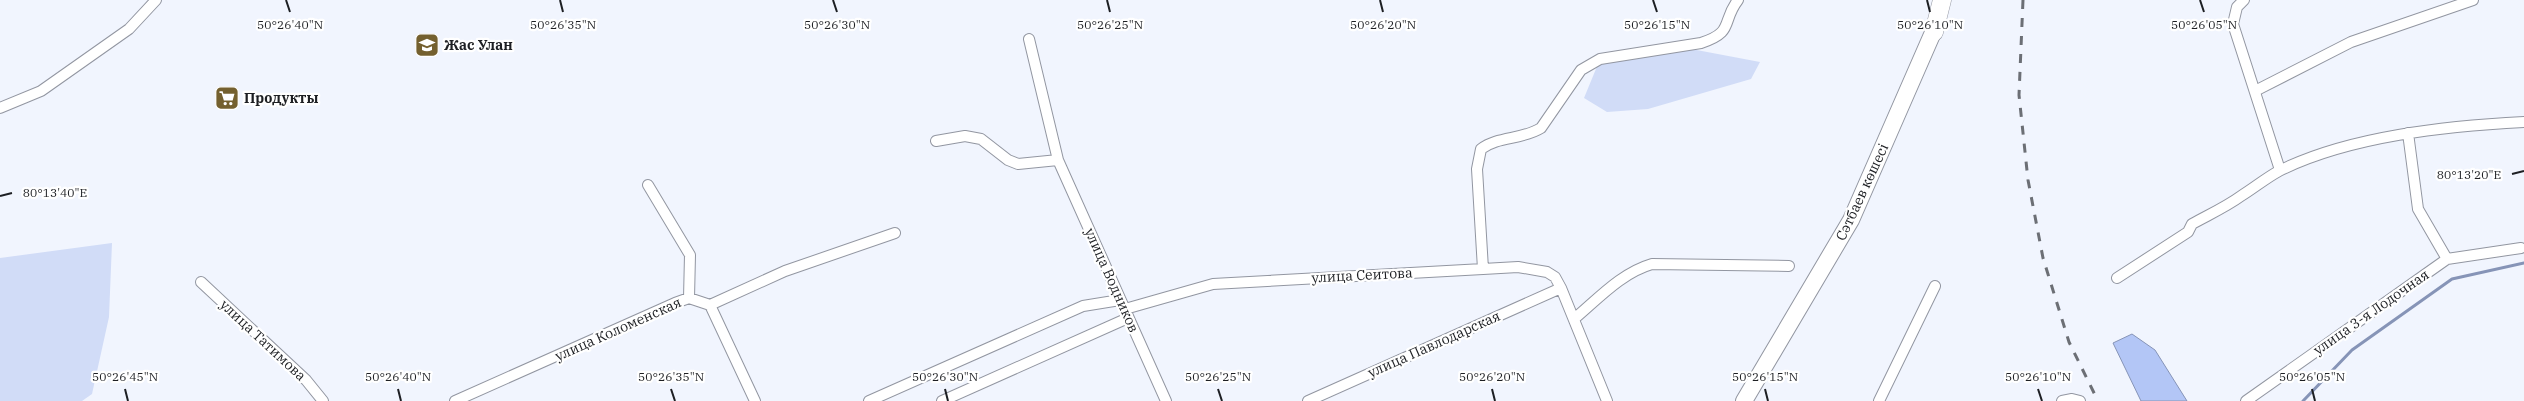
<svg xmlns="http://www.w3.org/2000/svg" width="2524" height="401" viewBox="0 0 2524 401" font-family="'IBM Plex Serif',serif">
  <style>
    .green { fill: #d1dcf7 }
    .water { fill: #b3c6f6; stroke: #8694b7 }
    .lines { fill: none; stroke-linecap: round; stroke-linejoin: round }
    .stream { stroke: #8694b7; stroke-width: 3 }
    .minor-casing { stroke: #9296a1; stroke-width: 12 }
    .primary-casing { stroke: #9296a1; stroke-width: 18 }
    .trunk-casing { stroke: #9296a1; stroke-width: 19 }
    .minor { stroke: #fff; stroke-width: 10 }
    .primary { stroke: #fff; stroke-width: 16 }
    .trunk { stroke: #fff; stroke-width: 18 }
    .rail { stroke: #6c6f75; stroke-width: 3; stroke-dasharray: 9 9; stroke-linecap: butt }
    .ticks { fill: none; stroke: #1d1f23; stroke-width: 2 }
    .labels { text-anchor: middle; stroke-width: 4.5; stroke-linejoin: round; paint-order: stroke }
    .poi-label { font-size: 14px; font-weight: bold; fill: #1d1f23; stroke: #fff; text-anchor: start }
    .street-label { font-size: 14px; fill: #1d1f23; stroke: #fff }
    .ticks-label { font-size: 12px; text-anchor: middle; fill: #1d1f23; stroke: #fff; stroke-width: 4.5; stroke-linejoin: round; paint-order: stroke }
  </style>
  <rect width="100%" height="100%" fill="#f1f5fe"/>
  <path class="green" d="M 1686,48 L 1760,62 L 1751,79 L 1648,109 L 1607,112 L 1584,98 L 1598,64 Z
    M 112,243 L 109,317 L 92,394 L 82,401 L 0,401 L 0,258 Z"/>
  <path class="water" d="M 2132,334 L 2155,350 L 2187,401 L 2141,401 L 2113,343 Z"/>
  <g class="lines">
    <path class="stream" d="M 2303,401 L 2352,350 L 2452,279 L 2524,263"/>
    <g class="minor-casing">
      <path id="minor" d="M 2244,0 L 2237,7 L 2233,24 L 2280,170
        M 1029,39 L 1058,160 L 1166,401
        M 2255,91 L 2351,42 L 2473,0
        M 0,108 L 41,91 L 129,29 L 156,0
        M 2408,133 L 2418,209 L 2447,259
        M 936,141 L 965,136 L 981,139 L 1008,160 L 1018,164 L 1058,160
        M 648,185 L 690,255 L 689,298
        M 1483,269 L 1477,169 L 1481,149 C 1498,136 1522,140 1541,128 L 1581,70 L 1600,59 L 1701,43 C 1735,32 1721,22 1738,0
        M 2117,278 L 2188,232 L 2192,224 C 2208,215 2226,207 2241,196 C 2254,188 2266,178 2279,171 C 2349,136 2447,126 2524,122
        M 201,282 L 306,380 L 323,401
        M 710,305 L 755,401
        M 1125,309 L 1213,284 L 1483,269 L 1518,267 L 1547,272 L 1555,277 L 1561,288 L 1607,401
        M 1574,319 C 1598,299 1621,273 1652,264 L 1789,266
        M 455,401 L 675,303 L 689,298 L 710,305 L 785,271 L 895,233
        M 869,401 L 1083,306 L 1120,300
        M 942,401 L 1128,318
        M 1308,401 L 1561,288
        M 1879,401 L 1935,286
        M 2062,401 L 2072,399 L 2080,401
        M 2246,401 L 2447,259 L 2521,248"/>
    </g>
    <g class="primary-casing">
      <path id="primary" d="M 1744,401 L 1851,220 L 1938,21"/>
    </g>
    <g class="trunk-casing">
      <path id="trunk" d="M 1934,32 L 1942,0"/>
    </g>
    <use href="#minor" class="minor"/>
    <use href="#primary" class="primary"/>
    <use href="#trunk" class="trunk"/>
    <path class="rail" d="M 2023,0 L 2019,95 L 2028,180 L 2043,258 L 2069,342 L 2098,401"/>
  </g>
  <path class="ticks" d="M 286,0 L 290,12M 560,0 L 563,12M 833,0 L 837,12M 1107,0 L 1110,12M 1380,0 L 1383,12M 1653,0 L 1657,12M 1927,0 L 1930,12M 2200,0 L 2204,12M 2512,174 L 2524,171M 0,196 L 12,193M 125,389 L 128,401M 398,389 L 401,401M 671,389 L 675,401M 945,389 L 948,401M 1218,389 L 1222,401M 1492,389 L 1495,401M 1765,389 L 1768,401M 2038,389 L 2042,401M 2312,389 L 2315,401"/>
  <defs>
    <g id="school-square" transform="scale(1.25)"><rect x="-9" y="-9" width="18" height="18" rx="4" fill="#74602f" stroke="#fff"/><path d="M0-5L7-2L0 1L-7-2ZM-4 1L0 2.5L4 1V4Q0 6-4 4Z" fill="#fff"/></g>
    <g id="supermarket-square" transform="scale(1.25)"><rect x="-9" y="-9" width="18" height="18" rx="4" fill="#74602f" stroke="#fff"/><path d="M-6-5.5h2.5l.6 2H6L4.5 2H-2.5L-4.4-4H-6ZM-1.5 3.2a1.3 1.3 0 1 0 .1 0ZM3 3.2a1.3 1.3 0 1 0 .1 0Z" fill="#fff"/></g>
  </defs>
  <g fill-rule="evenodd">
    <use href="#school-square" x="427" y="45"/>
    <use href="#supermarket-square" x="227" y="98"/>
  </g>
  <g class="labels">
    <g class="poi-label">
      <text x="444" y="50">Жас Улан</text>
      <text x="244" y="103">Продукты</text>
    </g>
    <g class="street-label">
      <text transform="translate(1862 192) rotate(-65)" y="5">Сәтбаев көшесі</text>
      <text transform="translate(1362 275) rotate(-3)" y="5">улица Сеитова</text>
      <text transform="translate(1112 280) rotate(66)" y="5">улица Водников</text>
      <text transform="translate(2371 312) rotate(-35)" y="5">улица 3-я Лодочная</text>
      <text transform="translate(618 329) rotate(-24)" y="5">улица Коломенская</text>
      <text transform="translate(263 340) rotate(43)" y="5">улица Татимова</text>
      <text transform="translate(1434 344) rotate(-24)" y="5">улица Павлодарская</text>
    </g>
  </g>
  <g class="ticks-label">
    <text x="290" y="29">50°26'40"N</text>
    <text x="563" y="29">50°26'35"N</text>
    <text x="837" y="29">50°26'30"N</text>
    <text x="1110" y="29">50°26'25"N</text>
    <text x="1383" y="29">50°26'20"N</text>
    <text x="1657" y="29">50°26'15"N</text>
    <text x="1930" y="29">50°26'10"N</text>
    <text x="2204" y="29">50°26'05"N</text>
    <text x="2469" y="179">80°13'20"E</text>
    <text x="55" y="197">80°13'40"E</text>
    <text x="125" y="381">50°26'45"N</text>
    <text x="398" y="381">50°26'40"N</text>
    <text x="671" y="381">50°26'35"N</text>
    <text x="945" y="381">50°26'30"N</text>
    <text x="1218" y="381">50°26'25"N</text>
    <text x="1492" y="381">50°26'20"N</text>
    <text x="1765" y="381">50°26'15"N</text>
    <text x="2038" y="381">50°26'10"N</text>
    <text x="2312" y="381">50°26'05"N</text>
  </g>
</svg>
